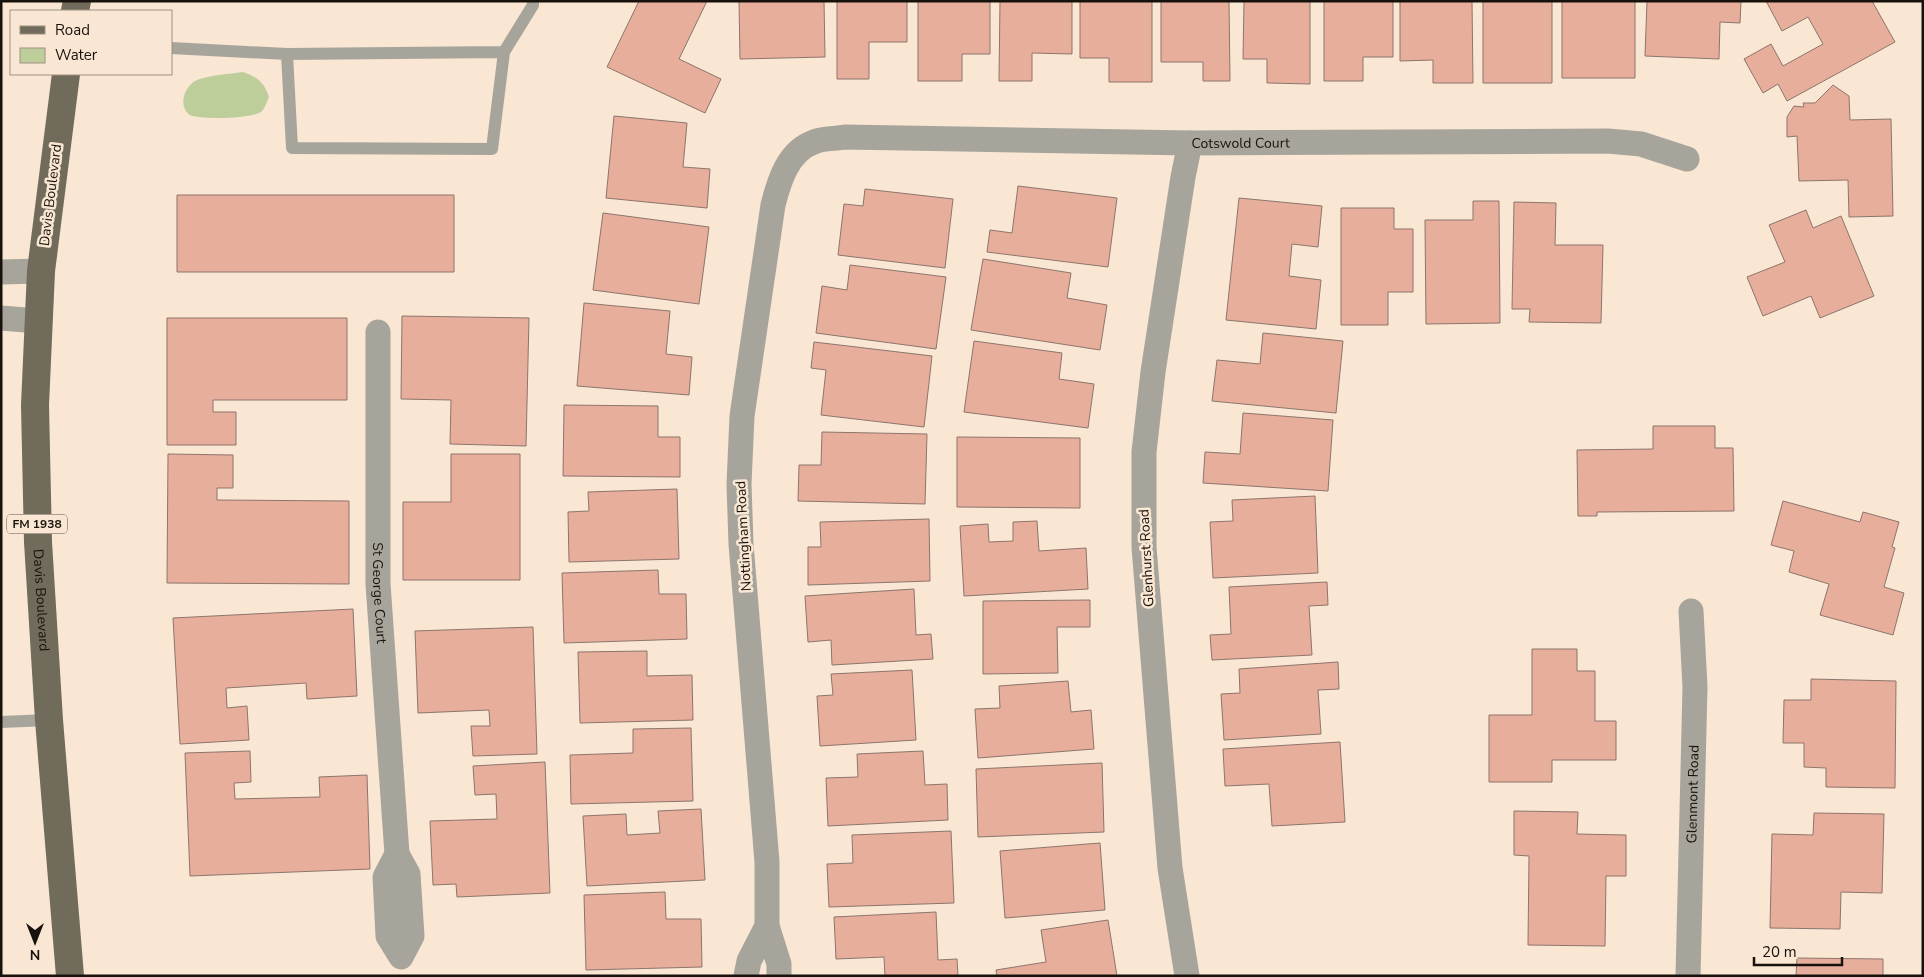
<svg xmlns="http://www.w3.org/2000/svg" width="1924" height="977" viewBox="0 0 1924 977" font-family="'Nunito Sans',sans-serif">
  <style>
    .water { fill: #bdce9a }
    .building { fill: #e7ae9b; stroke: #8d756d }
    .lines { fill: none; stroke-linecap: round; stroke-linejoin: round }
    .lane { stroke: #a7a59b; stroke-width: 12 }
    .street { stroke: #a7a59b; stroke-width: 25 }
    .primary { stroke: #706b5a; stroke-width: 28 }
    .labels { text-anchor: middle; stroke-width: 5; stroke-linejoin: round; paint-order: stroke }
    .shield { fill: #f9e6d3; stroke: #5c5248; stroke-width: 1 }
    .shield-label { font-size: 12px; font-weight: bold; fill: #18120c }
    .street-label { font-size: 14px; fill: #18120c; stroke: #f9e6d3 }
  </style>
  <rect width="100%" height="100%" fill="#f9e6d3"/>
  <path class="water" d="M 243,72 C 257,77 264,82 269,97 C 267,101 265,108 262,111 C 254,119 200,120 190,115 C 177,106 185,85 197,80 C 211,75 228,74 243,72 Z"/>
  <path class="building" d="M 639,1 L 707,1 L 679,59 L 721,79 L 705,113 L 607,67 Z
    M 739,1 L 824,1 L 825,57 L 740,59 Z
    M 837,1 L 907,1 L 907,42 L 869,42 L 869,79 L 837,79 Z
    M 918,1 L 990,1 L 990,54 L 962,54 L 962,81 L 918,81 Z
    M 1000,1 L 1072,1 L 1072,54 L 1032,53 L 1032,81 L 999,81 Z
    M 1080,1 L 1152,1 L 1152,82 L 1109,82 L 1109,58 L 1080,58 Z
    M 1161,1 L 1229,1 L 1230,81 L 1203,81 L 1203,62 L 1161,62 Z
    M 1244,1 L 1310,1 L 1310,84 L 1267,83 L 1267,59 L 1243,59 Z
    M 1324,1 L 1393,1 L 1393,57 L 1363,57 L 1363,81 L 1324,81 Z
    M 1400,1 L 1472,1 L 1473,83 L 1433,83 L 1433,60 L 1400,61 Z
    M 1483,1 L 1552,1 L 1552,83 L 1483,83 Z
    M 1562,1 L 1635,1 L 1635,78 L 1562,78 Z
    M 1647,1 L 1741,1 L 1740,23 L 1720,22 L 1719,59 L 1645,56 Z
    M 1766,1 L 1872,1 L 1895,42 L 1787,101 L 1778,84 L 1763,93 L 1744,59 L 1771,44 L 1783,66 L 1823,44 L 1808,17 L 1782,31 Z
    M 1833,85 L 1849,96 L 1850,120 L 1891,119 L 1893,216 L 1849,217 L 1848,180 L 1799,181 L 1797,136 L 1787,137 L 1787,117 L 1794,106 L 1804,107 L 1803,103 L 1815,103 Z
    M 614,116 L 687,123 L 683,167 L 710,169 L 707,208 L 606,198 Z
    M 1018,186 L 1117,198 L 1108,267 L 987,252 L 990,230 L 1012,233 Z
    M 865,189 L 953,199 L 945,268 L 838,255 L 844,204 L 863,206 Z
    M 177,195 L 454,195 L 454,272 L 177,272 Z
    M 1239,198 L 1322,206 L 1318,247 L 1292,244 L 1289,276 L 1321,280 L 1316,329 L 1226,320 Z
    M 1473,201 L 1499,201 L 1500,323 L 1426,324 L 1425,220 L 1473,220 Z
    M 1514,202 L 1556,203 L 1555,245 L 1603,245 L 1601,323 L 1529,322 L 1530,309 L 1512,309 Z
    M 1341,208 L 1394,208 L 1394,229 L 1413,229 L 1413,292 L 1388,292 L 1388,325 L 1341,325 Z
    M 1806,210 L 1813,228 L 1841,216 L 1874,296 L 1820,318 L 1811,296 L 1763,316 L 1747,277 L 1785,262 L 1769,225 Z
    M 603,213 L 709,227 L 699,304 L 593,290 Z
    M 983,259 L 1071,273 L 1067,298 L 1107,305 L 1100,350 L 971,330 Z
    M 850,265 L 946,277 L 936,349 L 816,333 L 822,286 L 847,290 Z
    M 584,303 L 670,311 L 666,354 L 692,357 L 689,395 L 577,386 Z
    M 402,316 L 529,318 L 526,446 L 450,444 L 451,400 L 401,399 Z
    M 167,318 L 347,318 L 347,400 L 213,400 L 213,412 L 236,412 L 236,445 L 167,445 Z
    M 1263,333 L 1343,341 L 1336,413 L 1212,401 L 1217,360 L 1260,364 Z
    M 974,341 L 1062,353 L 1059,379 L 1094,384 L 1088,428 L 964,412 Z
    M 814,342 L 932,356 L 924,427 L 821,415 L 826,370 L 811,368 Z
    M 564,405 L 658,406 L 658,437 L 680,437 L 680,477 L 563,476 Z
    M 1243,413 L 1333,420 L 1328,491 L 1203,483 L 1205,452 L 1240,454 Z
    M 1653,426 L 1715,426 L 1715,448 L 1733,448 L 1734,511 L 1597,512 L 1597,516 L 1578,516 L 1577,450 L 1653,449 Z
    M 822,432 L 927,434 L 925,504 L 798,501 L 799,465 L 821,465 Z
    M 957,437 L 1080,438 L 1080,508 L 957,507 Z
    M 168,454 L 233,455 L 233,488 L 217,488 L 217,500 L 349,501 L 349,584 L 167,583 Z
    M 451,454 L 520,454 L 520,580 L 403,580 L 403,502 L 451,502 Z
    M 677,489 L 679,559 L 569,562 L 568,512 L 589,511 L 588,492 Z
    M 1315,496 L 1318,573 L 1213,578 L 1210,522 L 1233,521 L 1232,500 Z
    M 1783,501 L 1860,522 L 1863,512 L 1899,522 L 1892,547 L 1895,548 L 1884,587 L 1904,593 L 1893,635 L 1820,615 L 1829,584 L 1789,572 L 1794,551 L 1771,545 Z
    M 929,519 L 930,581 L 808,585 L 808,547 L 821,547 L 820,522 Z
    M 1037,521 L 1039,551 L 1086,548 L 1088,589 L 964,596 L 960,526 L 988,524 L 989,542 L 1013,541 L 1013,522 Z
    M 658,570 L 659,594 L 686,594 L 687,639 L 564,643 L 562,573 Z
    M 1327,582 L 1328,605 L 1309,606 L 1312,655 L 1212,660 L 1210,635 L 1231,634 L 1229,587 Z
    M 914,589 L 916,635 L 931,634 L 933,659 L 832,665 L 831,640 L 808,642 L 805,596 Z
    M 1090,600 L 1090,627 L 1057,627 L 1058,673 L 983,674 L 983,601 Z
    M 353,609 L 357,696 L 307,699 L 306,683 L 226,688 L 227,708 L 247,706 L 249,740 L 180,744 L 173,618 Z
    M 533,627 L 537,754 L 473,756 L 471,726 L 490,726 L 489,710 L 418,713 L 415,631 Z
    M 1532,649 L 1577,649 L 1577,671 L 1595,671 L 1595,721 L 1616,721 L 1616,760 L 1552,760 L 1552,782 L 1489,782 L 1489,715 L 1532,715 Z
    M 647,651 L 647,676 L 692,675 L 693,720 L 580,723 L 578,652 Z
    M 1338,662 L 1339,689 L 1318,690 L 1321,734 L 1224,740 L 1221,694 L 1240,693 L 1239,669 Z
    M 912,670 L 916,740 L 820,746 L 817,696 L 833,695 L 831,674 Z
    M 1811,679 L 1896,681 L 1895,788 L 1826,787 L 1826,768 L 1804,767 L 1804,743 L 1783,743 L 1784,700 L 1811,700 Z
    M 1068,681 L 1071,712 L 1091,710 L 1094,749 L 978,758 L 975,709 L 1000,708 L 999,686 Z
    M 691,728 L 693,801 L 571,804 L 570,755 L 633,753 L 633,729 Z
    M 1340,742 L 1345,822 L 1272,826 L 1269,784 L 1225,786 L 1223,749 Z
    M 250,751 L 251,782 L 234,783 L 235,799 L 320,797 L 319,777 L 367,775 L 370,869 L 190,876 L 185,753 Z
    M 923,751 L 925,785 L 947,784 L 948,820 L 828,826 L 826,778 L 858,777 L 857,754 Z
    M 545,762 L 550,893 L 457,897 L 456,884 L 433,885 L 430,821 L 497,819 L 496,794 L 475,795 L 473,766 Z
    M 1102,763 L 1104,832 L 978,837 L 976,769 Z
    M 701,809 L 705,880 L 587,886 L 583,816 L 626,814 L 627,835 L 660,833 L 658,811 Z
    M 1514,811 L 1578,812 L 1577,834 L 1626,835 L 1626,876 L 1606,876 L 1605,946 L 1528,945 L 1529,856 L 1514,855 Z
    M 1814,813 L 1884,814 L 1882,893 L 1841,892 L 1840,929 L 1770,928 L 1772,834 L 1813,835 Z
    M 951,831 L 954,903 L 829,907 L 827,864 L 853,863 L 852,835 Z
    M 1100,843 L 1105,910 L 1005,918 L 1000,851 Z
    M 665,892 L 666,919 L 701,919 L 702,967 L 586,970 L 584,895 Z
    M 936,912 L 938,960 L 957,959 L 958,976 L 885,976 L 884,957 L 836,959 L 834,917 Z
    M 1108,920 L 1117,976 L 997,976 L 996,970 L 1046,962 L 1041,930 Z
    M 1797,958 L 1883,959 L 1883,976 L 1796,976 Z"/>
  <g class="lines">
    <path class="lane" d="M 171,48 L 287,54 L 292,148 L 492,149 L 504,52 L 533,5 L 533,1
      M 287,54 L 504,52
      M 1,722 L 49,720"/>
    <g class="street">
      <path d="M 1,272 L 41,271"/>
      <path d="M 1,318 L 38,321"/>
      <path id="s1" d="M 378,332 L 378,584 L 397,854"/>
      <path d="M 397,854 L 408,874 L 412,936 L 401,957 L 388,936 L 385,877 Z"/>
      <path d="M 746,976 L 749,961 L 767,926"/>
      <path id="s2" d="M 779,976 L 779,964 L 767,926 L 767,862 L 741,544 L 739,484 L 742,416 L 773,205 C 779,181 788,151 814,142 C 823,138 835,139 845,137 L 1190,143 L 1608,141 L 1641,144 L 1687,159"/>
      <path d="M 1187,976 L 1170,868 L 1144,547 L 1144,452 L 1153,372 L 1183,177 L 1190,143"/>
      <path id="s3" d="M 1688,976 L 1695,687 L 1691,611"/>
    </g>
    <g class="primary">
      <path d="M 75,11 L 77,1"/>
      <path id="s4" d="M 66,74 L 41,271 L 35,405 L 38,542 L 49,720 L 70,976"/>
    </g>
  </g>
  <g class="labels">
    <rect class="shield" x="7" y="514.5" width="60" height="19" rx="4"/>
    <g class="shield-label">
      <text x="37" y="528">FM 1938</text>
    </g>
    <g class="street-label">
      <text dy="5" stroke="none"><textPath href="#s2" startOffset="1282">Cotswold Court</textPath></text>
      <text transform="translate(50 195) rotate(-83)" y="5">Davis Boulevard</text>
      <text transform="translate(743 536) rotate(-93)" y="5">Nottingham Road</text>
      <text transform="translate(1146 558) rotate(-93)" y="5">Glenhurst Road</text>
      <text dy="5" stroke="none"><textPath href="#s1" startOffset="261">St George Court</textPath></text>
      <text dy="5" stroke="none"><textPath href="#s4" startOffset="528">Davis Boulevard</textPath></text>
      <text dy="5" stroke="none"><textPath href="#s3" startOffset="182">Glenmont Road</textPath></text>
    </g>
  </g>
  <rect width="1924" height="977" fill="none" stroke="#18120c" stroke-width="5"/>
  <rect x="10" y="10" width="162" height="65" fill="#f9e6d3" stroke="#9f9183"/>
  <rect x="20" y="26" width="25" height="8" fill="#706b5a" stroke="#9f9183"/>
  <text x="55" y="35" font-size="15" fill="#18120c">Road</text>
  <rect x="20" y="48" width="25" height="15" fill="#bdce9a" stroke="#9f9183"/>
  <text x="55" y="60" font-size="15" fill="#18120c">Water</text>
  <g transform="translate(35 942) rotate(180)" stroke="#f9e6d3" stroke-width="4" paint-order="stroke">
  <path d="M0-4L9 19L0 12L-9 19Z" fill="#18120c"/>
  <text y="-8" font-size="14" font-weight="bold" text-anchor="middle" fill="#18120c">N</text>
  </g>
  <path d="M1754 957v8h88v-8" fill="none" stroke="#18120c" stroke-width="2.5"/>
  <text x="1762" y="957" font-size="15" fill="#18120c" stroke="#f9e6d3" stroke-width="4" paint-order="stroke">20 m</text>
</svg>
